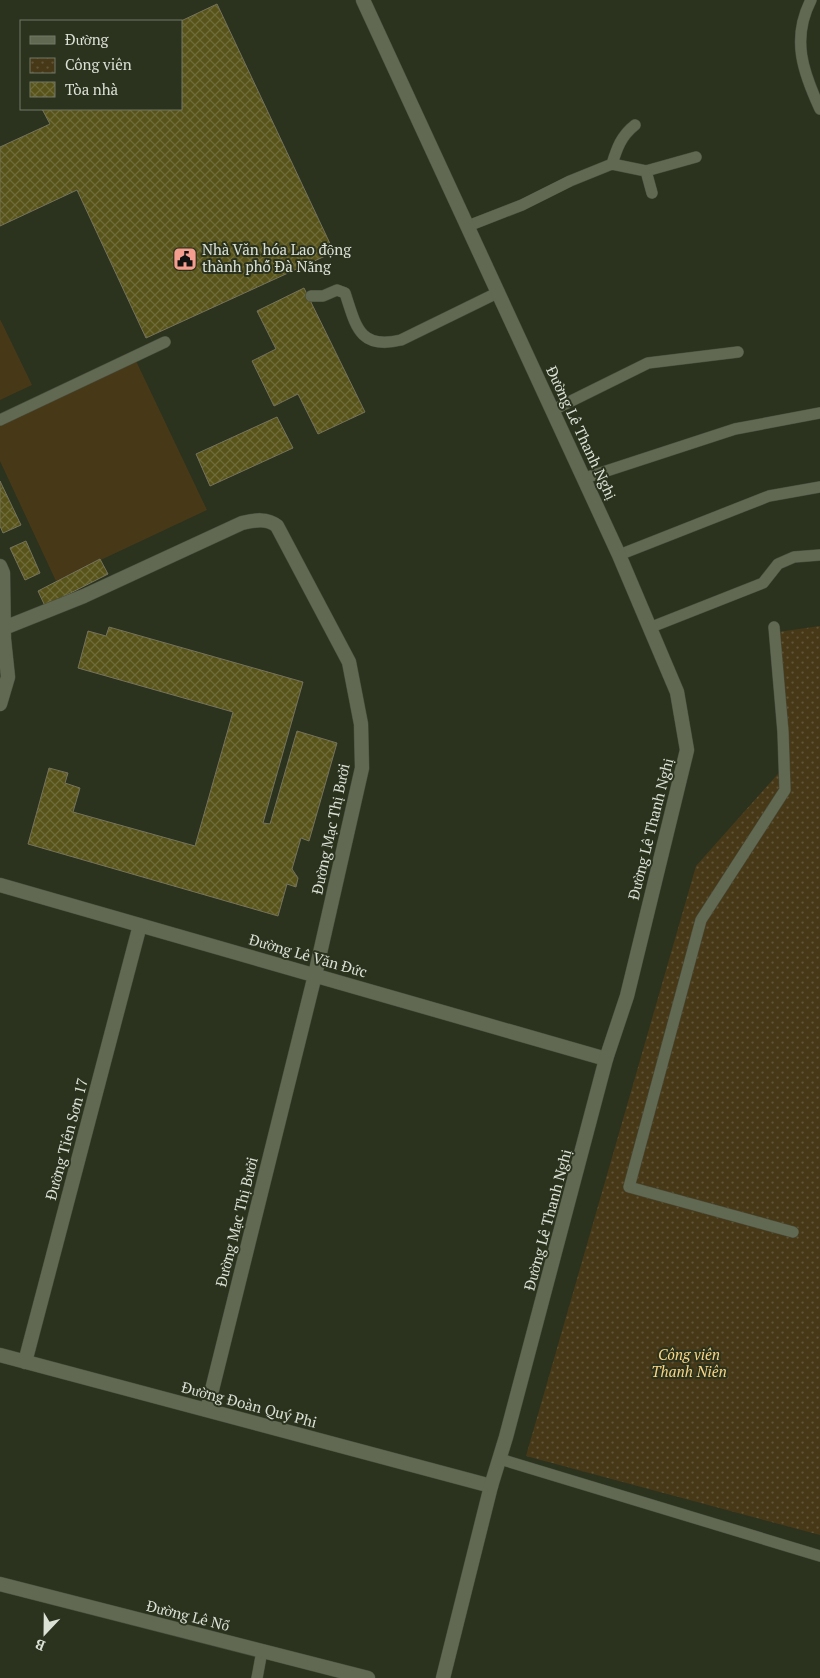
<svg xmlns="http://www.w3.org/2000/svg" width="820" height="1678" viewBox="0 0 820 1678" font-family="'PT Serif',serif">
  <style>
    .park { fill: url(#park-dots) }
    .pitch { fill: #473918 }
    .building { fill: url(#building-cross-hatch); stroke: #74735c }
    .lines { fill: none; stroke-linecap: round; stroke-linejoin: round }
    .service-casing { stroke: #484e3d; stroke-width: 12 }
    .minor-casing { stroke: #484e3d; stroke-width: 15 }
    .secondary-casing { stroke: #484e3d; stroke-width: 15 }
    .service { stroke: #616953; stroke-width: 11 }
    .minor { stroke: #616953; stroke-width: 14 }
    .secondary { stroke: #616953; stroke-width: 14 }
    .labels { text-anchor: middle; stroke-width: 4; stroke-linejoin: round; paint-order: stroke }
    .poi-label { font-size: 15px; fill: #dce1d5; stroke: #2b321e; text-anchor: start }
    .street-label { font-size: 15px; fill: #dce1d5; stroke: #2b321e }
    .park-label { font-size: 15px; font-style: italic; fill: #fad685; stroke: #2b321e }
  </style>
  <defs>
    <pattern id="park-dots" width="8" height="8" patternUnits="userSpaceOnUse" patternTransform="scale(1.25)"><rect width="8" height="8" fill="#473918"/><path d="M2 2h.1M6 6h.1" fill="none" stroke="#615539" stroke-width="1.8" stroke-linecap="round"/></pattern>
    <pattern id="building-cross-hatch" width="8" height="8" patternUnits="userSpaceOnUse" patternTransform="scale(1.25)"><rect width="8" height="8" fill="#575319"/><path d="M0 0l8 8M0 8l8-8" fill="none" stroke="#6f6b3a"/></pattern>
  </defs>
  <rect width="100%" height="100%" fill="#2b321e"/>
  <path class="park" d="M 820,626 L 820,1535 L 526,1456 L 696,866 L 785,766 L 771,633 Z"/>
  <path class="pitch" d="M 0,319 L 32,385 L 0,400 Z
    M 136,361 L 207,510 L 56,581 L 0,461 L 0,425 Z"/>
  <path class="building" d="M 217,4 L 334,252 L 146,338 L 77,190 L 0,226 L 0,147 L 50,124 L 42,109 L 181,109 L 181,21 Z
    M 304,288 L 365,412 L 318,434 L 298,394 L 274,406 L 252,361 L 276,349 L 257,311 Z
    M 277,417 L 293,448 L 210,486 L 196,454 Z
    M 0,481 L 21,525 L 3,533 L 0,526 Z
    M 26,541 L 40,573 L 25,580 L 10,548 Z
    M 100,559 L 108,574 L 45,606 L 38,591 Z
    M 109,627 L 303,682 L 263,823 L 270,824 L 297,731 L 337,743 L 309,841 L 301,838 L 292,869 L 298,878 L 296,887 L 287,884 L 278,916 L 28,844 L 49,768 L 68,773 L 65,783 L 80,788 L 73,812 L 195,846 L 233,712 L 78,668 L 88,631 L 106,636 Z"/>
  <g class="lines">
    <g class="service-casing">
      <path id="service" d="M 811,0 C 791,39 803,72 820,109
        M 612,164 C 617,148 621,136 635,125
        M 646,171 L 652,193
        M 468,226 L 522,205 L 570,181 L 612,164 L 646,171 L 696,157
        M 311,296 L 323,296 L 337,290 L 345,293 C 356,326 359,350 401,340 L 497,293
        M 553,410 L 648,363 L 738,352
        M 0,420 L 165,342
        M 585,478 L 735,429 L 820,413
        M 619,555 L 769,496 L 820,487
        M 774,627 L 783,732 L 785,790 L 701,920 L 629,1187 L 793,1232
        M 649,628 L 763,583 L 778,564 L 794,557 L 820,555
        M 500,1459 L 820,1556
        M 257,1678 L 262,1651"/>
    </g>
    <g class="minor-casing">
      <path id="minor" d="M 0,566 L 3,573 L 4,639 L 8,677 L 0,704
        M 4,628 L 84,596 L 242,523 C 255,520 267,518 277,526 L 349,662 L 361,724 L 362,768 L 315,975 L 207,1410
        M 0,885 L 606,1059
        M 0,1355 L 491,1486
        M 25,1362 L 140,925
        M 0,1584 L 368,1678"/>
    </g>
    <g class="secondary-casing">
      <path id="secondary" d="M 363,0 L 619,555 L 677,692 L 687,750 L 627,996 L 606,1059 L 506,1437 L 491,1486 L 443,1678"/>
    </g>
    <use href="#service" class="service"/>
    <use href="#minor" class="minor"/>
    <use href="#secondary" class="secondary"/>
  </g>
  <defs>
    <g id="civic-square" transform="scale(1.25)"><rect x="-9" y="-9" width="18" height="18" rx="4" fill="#f59d8f" stroke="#2b321e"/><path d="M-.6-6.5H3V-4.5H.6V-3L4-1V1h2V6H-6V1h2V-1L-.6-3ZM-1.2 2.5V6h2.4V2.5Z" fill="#111"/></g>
  </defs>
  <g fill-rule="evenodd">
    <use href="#civic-square" x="185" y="259"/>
  </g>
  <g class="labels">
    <g class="poi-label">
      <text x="202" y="255">Nhà Văn hóa Lao động<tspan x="202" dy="17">thành phố Đà Nẵng</tspan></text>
    </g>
    <g class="street-label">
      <text transform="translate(581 433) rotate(65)" y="5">Đường Lê Thanh Nghị</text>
      <text transform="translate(331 829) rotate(-78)" y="5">Đường Mạc Thị Bưởi</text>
      <text transform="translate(651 829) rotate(-76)" y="5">Đường Lê Thanh Nghị</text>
      <text transform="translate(308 956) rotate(16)" y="5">Đường Lê Văn Đức</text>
      <text transform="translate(67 1139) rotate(-75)" y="5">Đường Tiên Sơn 17</text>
      <text transform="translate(548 1220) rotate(-75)" y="5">Đường Lê Thanh Nghị</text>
      <text transform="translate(237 1222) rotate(-76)" y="5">Đường Mạc Thị Bưởi</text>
      <text transform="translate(249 1405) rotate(15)" y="5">Đường Đoàn Quý Phi</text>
      <text transform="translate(188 1616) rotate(14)" y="5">Đường Lê Nổ</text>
    </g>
    <g class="park-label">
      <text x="689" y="1360">Công viên<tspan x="689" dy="17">Thanh Niên</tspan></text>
    </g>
  </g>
  <rect x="20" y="20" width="162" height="90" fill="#2b321e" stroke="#727867"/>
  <rect x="30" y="36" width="25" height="8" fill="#616953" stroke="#727867"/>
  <text x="65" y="45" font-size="15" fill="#dce1d5">Đường</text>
  <rect x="30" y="58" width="25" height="15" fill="url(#park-dots)" stroke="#727867"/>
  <text x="65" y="70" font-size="15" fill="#dce1d5">Công viên</text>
  <rect x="30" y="82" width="25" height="15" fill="url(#building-cross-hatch)" stroke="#727867"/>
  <text x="65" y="95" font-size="15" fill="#dce1d5">Tòa nhà</text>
  <g transform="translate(45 1633) rotate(202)" stroke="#2b321e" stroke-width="4" paint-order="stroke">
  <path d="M0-4L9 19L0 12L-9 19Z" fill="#dce1d5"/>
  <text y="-8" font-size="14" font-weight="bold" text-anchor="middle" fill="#dce1d5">B</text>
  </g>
</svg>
